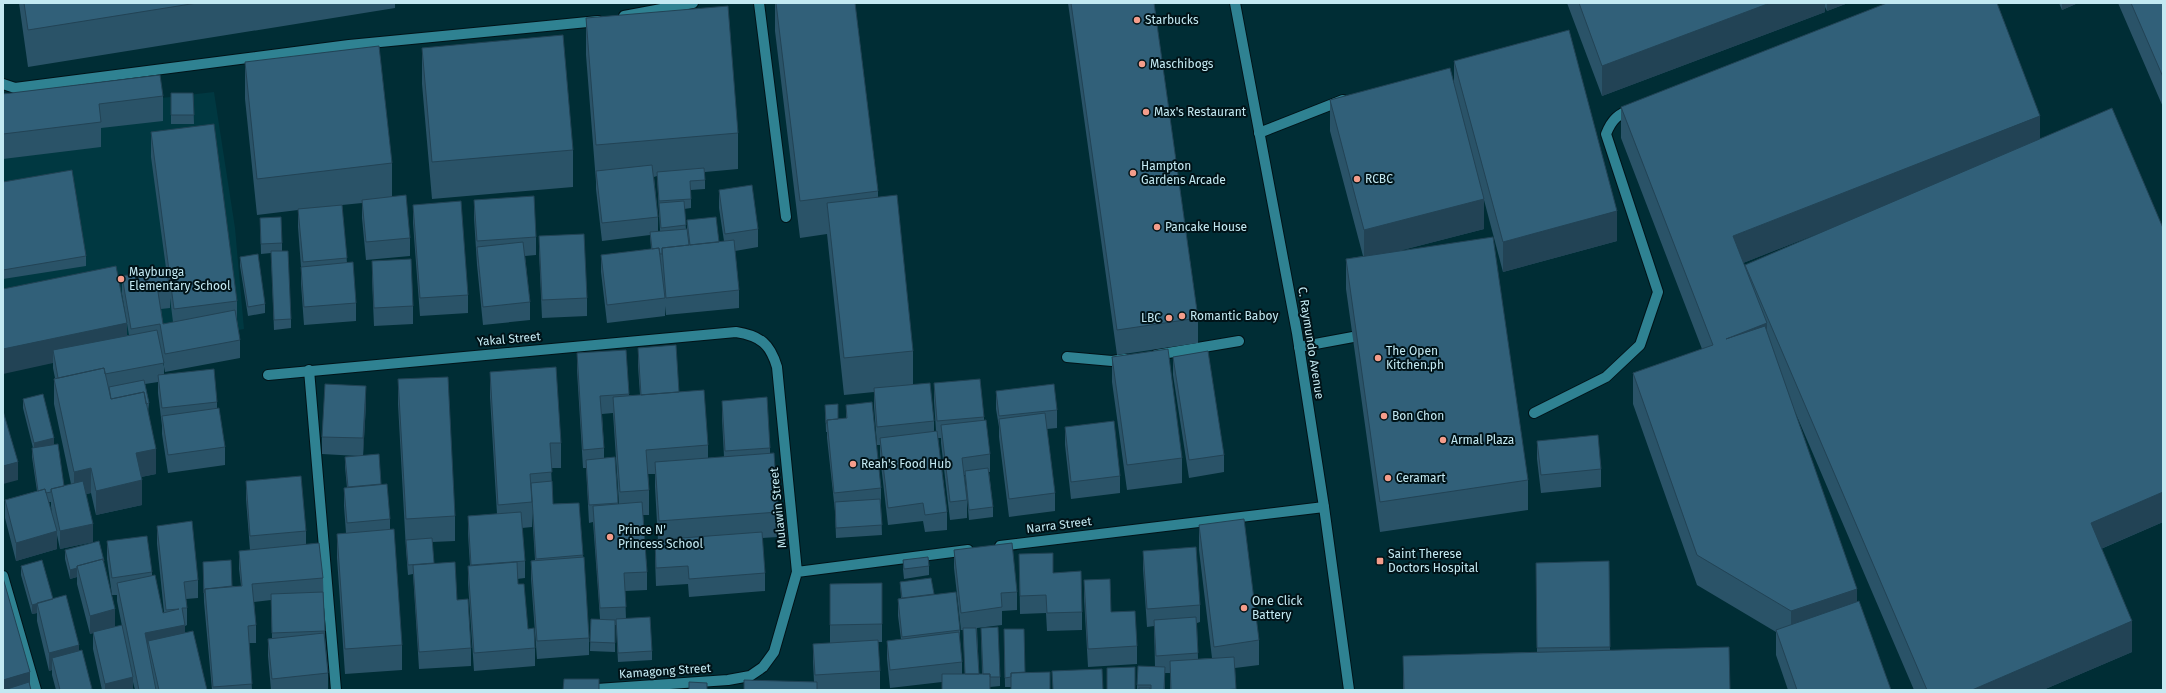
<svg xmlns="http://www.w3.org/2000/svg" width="2166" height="693" viewBox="0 0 2166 693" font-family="'Fira Sans',sans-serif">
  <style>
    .built { fill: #003841 }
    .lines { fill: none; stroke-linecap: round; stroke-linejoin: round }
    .service-casing { stroke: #001318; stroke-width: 12 }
    .minor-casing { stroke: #001318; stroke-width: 12 }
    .secondary-casing { stroke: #001318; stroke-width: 12 }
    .service { stroke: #2f8292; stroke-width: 10 }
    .minor { stroke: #2f8292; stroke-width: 10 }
    .secondary { stroke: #2f8292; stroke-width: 10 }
    .wall { fill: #2a5368; fill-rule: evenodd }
    .shaded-wall { fill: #224355 }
    .building { fill: #316079; stroke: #224355 }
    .poi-dot { fill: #f49d8b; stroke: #001318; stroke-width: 1.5 }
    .labels { text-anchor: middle; stroke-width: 4; stroke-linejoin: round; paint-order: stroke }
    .poi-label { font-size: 12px; fill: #c3e9f2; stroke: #001318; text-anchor: start }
    .street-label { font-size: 12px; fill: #c3e9f2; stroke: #001318 }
  </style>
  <rect width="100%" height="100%" fill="#002d35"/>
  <path class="built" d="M 214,92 L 235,228 L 244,329 L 3,372 L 3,116 Z"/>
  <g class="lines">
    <g class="service-casing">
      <path id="service" d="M 759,3 L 786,217
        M 624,16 L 693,3
        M 3,84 L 15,88 L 349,45 L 598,21
        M 1259,133 L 1343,100
        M 1299,347 L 1353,337
        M 1156,355 L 1239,341
        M 1067,357 L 1112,361 L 1125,359
        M 309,370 L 336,690
        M 1534,413 L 1606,377 L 1640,345 L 1658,292 L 1606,134 C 1612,119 1618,114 1634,108
        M 3,576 L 36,690"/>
    </g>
    <g class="minor-casing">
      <path id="minor" d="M 268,375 L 736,332 C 761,336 770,344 777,367 L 797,572 L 774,652 L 763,667 L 750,676 L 728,680 L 582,690
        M 1000,546 L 1324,507
        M 797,572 L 968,550"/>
    </g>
    <g class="secondary-casing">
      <path id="secondary" d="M 1235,3 L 1297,333 L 1324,507 L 1349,690"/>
    </g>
    <use href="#service" class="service"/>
    <use href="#minor" class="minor"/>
    <use href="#secondary" class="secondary"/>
  </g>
  <path class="wall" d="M 19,3 L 395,3 L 395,8 L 28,67 Z
    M 775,3 L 855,3 L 878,191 L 878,197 L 913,351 L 913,384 L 934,421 L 934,431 L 936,431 L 934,401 L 934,383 L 984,417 L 984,420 L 990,454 L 990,472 L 989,472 L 993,507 L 993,517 L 969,520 L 965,475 L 964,475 L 967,500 L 967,518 L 950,520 L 941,443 L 941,438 L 938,438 L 947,512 L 947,530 L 925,532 L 923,521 L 888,525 L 880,456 L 880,445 L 877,445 L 874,406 L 874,392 L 844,395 L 827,234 L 800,238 L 775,31 Z
    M 1068,3 L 1154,3 L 1198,318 L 1198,343 L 1117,355 Z
    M 1567,3 L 1848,3 L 1827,11 L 1825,7 L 1825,12 L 1602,96 Z
    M 2059,3 L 2078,3 L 2062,10 Z
    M 2118,3 L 2163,3 L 2163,107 Z
    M 586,18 L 738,133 L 738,169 L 705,172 L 705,189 L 691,190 L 691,208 L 684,209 L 686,229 L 689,245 L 687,230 L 687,220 L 719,242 L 724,241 L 719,208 L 719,190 L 758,229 L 758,247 L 735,251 L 739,290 L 739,308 L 666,315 L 665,306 L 665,316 L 607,323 L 601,272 L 601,255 L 651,249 L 650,235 L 602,241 L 596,189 L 596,182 L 586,55 ZM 657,176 L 660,231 L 658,231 L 658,217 L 654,177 Z
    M 422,48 L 573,150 L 573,187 L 432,199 L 422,84 Z
    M 1454,61 L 1617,241 L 1503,272 L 1484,200 L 1484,229 L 1402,250 L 1528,480 L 1528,510 L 1380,532 L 1346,289 L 1346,259 L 1363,256 L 1330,131 L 1330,100 L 1454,85 Z
    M 245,62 L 392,163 L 392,197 L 410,238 L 410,256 L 366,260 L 362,218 L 362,203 L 342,205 L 347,263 L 356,303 L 356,321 L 304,325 L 301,284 L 301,267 L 298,227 L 298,210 L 257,215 L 245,99 Z
    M 171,93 L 193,93 L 194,124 L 171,124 Z
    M 3,94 L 163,96 L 163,121 L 101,128 L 101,147 L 3,159 Z
    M 1621,107 L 2040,138 L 2163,228 L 2163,522 L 2101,549 L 2132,652 L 2043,690 L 1914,690 L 1793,407 L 1857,601 L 1891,690 L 1788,690 L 1776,655 L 1776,632 L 1697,585 L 1633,404 L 1633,373 L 1702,349 L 1621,138 ZM 1834,227 L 1745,265 L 1745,267 L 1743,263 Z
    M 151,132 L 237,301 L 237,320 L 240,340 L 240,358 L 165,372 L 161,351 L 164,363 L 164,375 L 217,402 L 217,408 L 225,447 L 225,465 L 168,473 L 162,434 L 162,426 L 158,393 L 158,382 L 145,384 L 149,403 L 148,413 L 156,474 L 141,477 L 142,505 L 96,515 L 91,493 L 86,494 L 93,542 L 60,549 L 57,535 L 57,549 L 16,561 L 5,518 L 5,500 L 37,491 L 32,457 L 32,448 L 33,448 L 23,408 L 23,399 L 54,445 L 64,486 L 71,484 L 54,404 L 54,379 L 55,378 L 53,368 L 53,363 L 3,289 L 127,335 L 129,335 L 122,294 L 122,276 L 166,268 L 151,157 ZM 170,298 L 173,322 L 163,324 L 161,309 L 170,308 ZM 49,502 L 51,502 L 51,506 L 52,515 Z
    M 3,182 L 86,256 L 86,266 L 3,279 Z
    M 474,200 L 536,237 L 536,255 L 525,256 L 530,302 L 530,320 L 483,325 L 477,265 L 474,218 Z
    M 413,205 L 468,295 L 468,313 L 420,316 L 413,223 Z
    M 260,218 L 282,243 L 282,251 L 291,319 L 291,328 L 274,330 L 271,253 L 261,254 Z
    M 539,236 L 587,298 L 587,316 L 542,318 L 539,253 Z
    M 240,257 L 265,304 L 265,313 L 248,316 L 240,266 Z
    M 372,261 L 413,306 L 413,324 L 374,326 L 372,279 Z
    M 638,348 L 679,392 L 708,445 L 708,458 L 724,457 L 722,419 L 722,401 L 770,448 L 770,453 L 778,512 L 778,537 L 762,538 L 765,573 L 765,591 L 689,597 L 688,584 L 656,586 L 655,558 L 655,540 L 658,540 L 655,487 L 655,474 L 648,474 L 649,490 L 649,515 L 643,515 L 647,572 L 647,590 L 625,591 L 626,619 L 652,651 L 652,660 L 618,662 L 616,625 L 615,625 L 615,652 L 590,651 L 591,619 L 600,619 L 593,522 L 589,523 L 586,468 L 583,468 L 577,371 L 577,353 L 626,350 L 629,395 L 640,395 L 638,366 ZM 613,413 L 619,504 L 618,504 L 615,457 L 604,458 L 604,448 L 602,414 Z
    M 1112,357 L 1182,458 L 1182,483 L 1127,490 L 1112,382 Z
    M 1173,357 L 1224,455 L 1224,472 L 1189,478 L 1173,375 Z
    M 490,372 L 561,443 L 561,468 L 551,468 L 553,504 L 579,503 L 589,638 L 589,655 L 537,659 L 531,579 L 531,561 L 535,560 L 532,512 L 532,527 L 522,528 L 525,561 L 525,578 L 517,579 L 518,584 L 528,629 L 535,648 L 535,666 L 474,671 L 468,583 L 468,566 L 470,566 L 468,534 L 468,516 L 497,514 L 490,397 Z
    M 398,379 L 455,516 L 455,541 L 432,542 L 434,563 L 457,600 L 471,648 L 471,666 L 419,669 L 413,574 L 408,575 L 406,550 L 398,404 Z
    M 996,391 L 1057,410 L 1057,428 L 1047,429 L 1055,493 L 1055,511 L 1009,517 L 999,437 L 999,427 L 996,409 Z
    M 366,404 L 363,456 L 381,485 L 390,519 L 390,530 L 402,645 L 402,670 L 345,674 L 337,558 L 337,534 L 346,533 L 344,506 L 344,488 L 347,488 L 345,467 L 345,457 L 358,456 L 322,454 L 322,437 Z
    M 825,405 L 838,419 L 846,418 L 846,405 L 881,488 L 881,506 L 882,535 L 836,538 L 835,511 L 827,438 L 827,432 L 826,432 Z
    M 1065,427 L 1120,476 L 1120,493 L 1071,499 L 1065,445 Z
    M 1537,441 L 1601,469 L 1601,487 L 1541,493 L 1537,459 Z
    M 246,481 L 306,531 L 306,544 L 323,578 L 325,637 L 328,673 L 328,690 L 271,690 L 268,656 L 268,639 L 272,638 L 271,600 L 254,602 L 256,625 L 256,643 L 249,643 L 252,690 L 212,690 L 204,602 L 203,562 L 232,586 L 241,586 L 239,569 L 239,551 L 250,550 L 246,499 Z
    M 1199,525 L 1259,640 L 1259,665 L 1235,668 L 1236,690 L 1170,690 L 1170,673 L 1165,673 L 1165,690 L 1137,690 L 1137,685 L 1155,667 L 1154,626 L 1147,627 L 1143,569 L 1143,551 L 1200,605 L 1200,622 L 1197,623 L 1198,659 L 1212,658 L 1199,550 Z
    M 157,526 L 198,580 L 198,598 L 186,599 L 187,608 L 187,625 L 185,626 L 185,632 L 207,690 L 135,690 L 133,682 L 133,688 L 134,690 L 102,690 L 93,649 L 93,633 L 90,634 L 77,584 L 77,577 L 70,579 L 65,559 L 65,550 L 104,566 L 115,626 L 122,626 L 117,601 L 117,595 L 112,595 L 107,559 L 107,541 L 152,572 L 152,576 L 163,613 L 164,612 L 157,544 Z
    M 954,550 L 1017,592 L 1017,610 L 1002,611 L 1002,625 L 977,628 L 979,674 L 982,674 L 981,628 L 1000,677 L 1000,686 L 990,687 L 942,682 L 890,688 L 887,659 L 887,641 L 901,639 L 898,616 L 898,599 L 901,598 L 900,582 L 931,578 L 934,595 L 960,630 L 960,641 L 962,662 L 962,674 L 965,674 L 963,630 L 961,630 L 954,568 Z
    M 1019,554 L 1053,573 L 1082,612 L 1082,630 L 1047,631 L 1046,613 L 1020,614 Z
    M 903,560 L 929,566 L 929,575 L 904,579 L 903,569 Z
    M 1609,561 L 1610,650 L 1730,690 L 1403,690 L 1403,656 L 1537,652 L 1536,563 Z
    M 21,566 L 53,599 L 79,650 L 92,690 L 56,690 L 52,675 L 52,670 L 49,671 L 37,621 L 37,613 L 32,614 L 21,575 Z
    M 1084,580 L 1111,612 L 1137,646 L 1137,664 L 1088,667 L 1084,598 Z
    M 882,583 L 882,642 L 878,642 L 880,671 L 880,689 L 867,690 L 744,690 L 814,682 L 813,662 L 813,644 L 830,643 L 830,584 Z
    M 1004,629 L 1024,629 L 1011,687 L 1005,687 Z"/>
  <path class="shaded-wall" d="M 1770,3 L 1825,3 L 1825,12 L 1602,96 L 1602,66 Z
    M 1827,3 L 1848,3 L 1827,11 Z
    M 2062,3 L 2078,3 L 2062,10 Z
    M 2040,116 L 2040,146 L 1733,267 L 1733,236 Z
    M 1484,199 L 1484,229 L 1364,260 L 1364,230 Z
    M 1617,211 L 1617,241 L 1503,272 L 1503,242 Z
    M 127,323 L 127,348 L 53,350 L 53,363 L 3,374 L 3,349 Z
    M 1767,323 L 1767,353 L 1726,339 Z
    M 366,386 L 366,404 L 363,456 L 363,438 Z
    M 54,438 L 54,447 L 34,452 L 34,443 Z
    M 156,449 L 156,474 L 136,478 L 136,453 Z
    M 18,462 L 18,480 L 3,484 L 3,466 Z
    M 91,468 L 91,493 L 74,497 L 74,472 Z
    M 142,480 L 142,505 L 96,515 L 96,491 Z
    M 2163,492 L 2163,522 L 2091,553 L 2091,523 Z
    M 93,524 L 93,542 L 60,549 L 60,531 Z
    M 57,531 L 57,549 L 16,561 L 16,543 Z
    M 77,568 L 77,577 L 70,579 L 70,570 Z
    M 1857,589 L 1857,619 L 1791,641 L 1791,611 Z
    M 37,603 L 37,613 L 32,614 L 32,605 Z
    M 115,609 L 115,627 L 90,634 L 90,616 Z
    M 2132,621 L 2132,652 L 2043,690 L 1972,690 Z
    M 185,625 L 185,643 L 148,641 L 148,650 L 145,651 L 145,633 Z
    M 79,645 L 79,663 L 52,658 L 52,670 L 49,671 L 49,653 Z
    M 30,672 L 30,690 L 3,690 L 3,680 Z
    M 133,677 L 133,690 L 105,690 L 105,684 Z"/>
  <path class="building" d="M 24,3 L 197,3 L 28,30 Z
    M 776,3 L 855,3 L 878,191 L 800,201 Z
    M 1071,3 L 1154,3 L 1198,318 L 1117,330 Z
    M 1579,3 L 1770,3 L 1602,66 Z
    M 1887,3 L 1997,3 L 2040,116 L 1733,236 L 1767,323 L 1726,339 L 1765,326 L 1857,589 L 1791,611 L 1697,555 L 1633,373 L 1713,345 L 1621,107 Z
    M 2131,3 L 2163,3 L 2163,77 Z
    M 728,6 L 738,133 L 596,145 L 586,18 Z
    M 1569,30 L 1617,211 L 1503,242 L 1454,61 Z
    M 563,35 L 573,150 L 432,162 L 422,48 Z
    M 379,46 L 392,163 L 257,179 L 245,62 Z
    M 1450,68 L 1484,199 L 1364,230 L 1330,100 Z
    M 160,75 L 163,96 L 99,104 L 101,122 L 3,134 L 3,94 Z
    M 171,93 L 193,93 L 194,115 L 171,115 Z
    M 2112,108 L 2163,228 L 2163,492 L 2091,523 L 2132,621 L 1972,690 L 1927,690 L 1745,265 Z
    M 214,124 L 237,301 L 174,309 L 151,132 Z
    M 652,165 L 658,217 L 602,223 L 596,171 Z
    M 704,168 L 705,180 L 690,181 L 691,199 L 659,201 L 657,172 Z
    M 72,170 L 86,256 L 3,270 L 3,182 Z
    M 752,185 L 758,229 L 725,234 L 719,190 Z
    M 406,195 L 410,238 L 366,242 L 362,200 Z
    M 897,195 L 913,351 L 844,358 L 827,203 Z
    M 534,196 L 536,237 L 477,241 L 474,200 Z
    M 461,201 L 468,295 L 420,298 L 413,205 Z
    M 684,201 L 686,225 L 661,228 L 659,203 Z
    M 342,205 L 347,258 L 303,262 L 298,209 Z
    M 281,217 L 282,243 L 261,244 L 260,218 Z
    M 716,217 L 719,242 L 690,245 L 687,220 Z
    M 687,229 L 689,245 L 662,248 L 662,254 L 660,254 L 659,248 L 652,249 L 650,232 Z
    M 584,234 L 587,298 L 542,300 L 539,236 Z
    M 1493,237 L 1528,480 L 1380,502 L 1346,259 Z
    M 734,240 L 739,290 L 666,298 L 662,248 Z
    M 523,242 L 530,302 L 483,307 L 477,247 Z
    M 659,248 L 665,298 L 607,305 L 601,255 Z
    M 271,251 L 288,251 L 291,319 L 274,320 Z
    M 258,254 L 265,304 L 248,307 L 240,257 Z
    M 411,259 L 413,306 L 374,308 L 372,261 Z
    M 353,262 L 356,303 L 304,307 L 301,267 Z
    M 116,266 L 127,323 L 3,349 L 3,289 Z
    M 166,268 L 170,290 L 158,292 L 163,324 L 235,310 L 240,340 L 165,354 L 160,324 L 131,329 L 122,276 Z
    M 157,330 L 164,363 L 105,374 L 104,368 L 58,378 L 53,350 Z
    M 676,345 L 679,392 L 641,395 L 638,348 Z
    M 1168,349 L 1182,458 L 1127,465 L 1112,357 Z
    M 626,350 L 629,394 L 600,396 L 604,448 L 583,450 L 577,353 Z
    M 1208,351 L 1224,455 L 1189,460 L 1173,357 Z
    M 556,367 L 561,443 L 550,443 L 552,472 L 530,474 L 532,502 L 498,505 L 490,372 Z
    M 104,368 L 111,399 L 144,392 L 156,449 L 136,453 L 142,480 L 96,491 L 91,468 L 74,472 L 54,379 Z
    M 214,369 L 217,402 L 162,408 L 158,375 Z
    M 448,377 L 455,516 L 406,519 L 398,379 Z
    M 980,379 L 984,417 L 937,421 L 934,383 Z
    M 144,380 L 149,403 L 146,404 L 144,392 L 111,399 L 109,387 Z
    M 930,383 L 934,421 L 877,427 L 874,388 Z
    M 325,384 L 366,386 L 363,438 L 322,437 Z
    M 1054,384 L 1057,410 L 999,416 L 996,391 Z
    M 704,390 L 708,445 L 646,450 L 649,490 L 620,492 L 613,397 Z
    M 43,394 L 54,438 L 34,443 L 23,399 Z
    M 767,397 L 770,448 L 725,451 L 722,401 Z
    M 872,402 L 881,488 L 834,493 L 827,420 L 847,418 L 846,405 Z
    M 838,404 L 838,419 L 827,420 L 827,423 L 826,423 L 825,405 Z
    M 219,408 L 225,447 L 168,455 L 162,416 Z
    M 3,411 L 18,462 L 3,466 Z
    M 1045,413 L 1055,493 L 1009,499 L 999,419 Z
    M 986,420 L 990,454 L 962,458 L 967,500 L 950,502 L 941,425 Z
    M 1114,421 L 1120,476 L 1071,482 L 1065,427 Z
    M 937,431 L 947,512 L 925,515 L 923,503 L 888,508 L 880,438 Z
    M 1598,435 L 1601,469 L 1541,475 L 1537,441 Z
    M 58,444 L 64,486 L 51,489 L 51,492 L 46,493 L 45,489 L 38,491 L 32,448 Z
    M 774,453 L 778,512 L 659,521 L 655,462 Z
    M 379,454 L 381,484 L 348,487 L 345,457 Z
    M 615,457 L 618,503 L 589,505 L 586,460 Z
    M 988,468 L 993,507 L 969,510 L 965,471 Z
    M 301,476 L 306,531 L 250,536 L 246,481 Z
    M 83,481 L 93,524 L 60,531 L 51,489 Z
    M 552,481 L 553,504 L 579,503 L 583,555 L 536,559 L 531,483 Z
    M 387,484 L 390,519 L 347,523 L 344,488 Z
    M 45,489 L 57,531 L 16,543 L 5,500 Z
    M 880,499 L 882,525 L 836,528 L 835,502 Z
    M 642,502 L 647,572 L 624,573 L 626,607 L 600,608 L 593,506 Z
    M 521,512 L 525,561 L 471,565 L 468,516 Z
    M 1244,519 L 1259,640 L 1214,647 L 1199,525 Z
    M 192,521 L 198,580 L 184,582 L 187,608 L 182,608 L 185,625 L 145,633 L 156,690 L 139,690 L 117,583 L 155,575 L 163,613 L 179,609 L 166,610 L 157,526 Z
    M 394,529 L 402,645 L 345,649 L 337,534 Z
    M 762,532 L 765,573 L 689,579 L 688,566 L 656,568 L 655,540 Z
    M 147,536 L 152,572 L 112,578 L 107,541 Z
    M 432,538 L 434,563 L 408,565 L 406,540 Z
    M 99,541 L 104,561 L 103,561 L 103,559 L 77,566 L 77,568 L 70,570 L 65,550 Z
    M 319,543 L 323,578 L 252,584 L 256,625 L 248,626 L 252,684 L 213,687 L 205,589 L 242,586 L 239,551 Z
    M 1012,543 L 1017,592 L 1001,593 L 1002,607 L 961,613 L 954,550 Z
    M 1196,547 L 1200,605 L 1147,609 L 1143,551 Z
    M 1053,553 L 1053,573 L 1081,571 L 1082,612 L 1047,613 L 1046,595 L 1020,596 L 1019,554 Z
    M 584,557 L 589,638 L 537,641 L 531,561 Z
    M 928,557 L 929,566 L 904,569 L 903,560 Z
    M 103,559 L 115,609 L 90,616 L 77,566 Z
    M 42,560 L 53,599 L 32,605 L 21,566 Z
    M 231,560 L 232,586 L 205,589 L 204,593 L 203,562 Z
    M 1609,561 L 1610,647 L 1537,648 L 1536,563 Z
    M 455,562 L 457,600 L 468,599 L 471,648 L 419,652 L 413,565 Z
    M 517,562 L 518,584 L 524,584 L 528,629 L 534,628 L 535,648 L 474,653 L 468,566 Z
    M 3,578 L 30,672 L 3,680 Z
    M 931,578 L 934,594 L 902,598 L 900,582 Z
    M 1110,579 L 1111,612 L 1135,611 L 1137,646 L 1088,649 L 1084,580 Z
    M 882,583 L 882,624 L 830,625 L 830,584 Z
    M 323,592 L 325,631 L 272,633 L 271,594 Z
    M 956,592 L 960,630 L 902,637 L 898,599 Z
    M 66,595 L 79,645 L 49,653 L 37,603 Z
    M 1859,601 L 1891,690 L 1797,690 L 1776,630 Z
    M 650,617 L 652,651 L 618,653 L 616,619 Z
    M 1196,617 L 1198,653 L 1156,656 L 1154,620 Z
    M 591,619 L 615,620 L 615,643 L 590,642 Z
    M 122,625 L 133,677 L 105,684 L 93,632 Z
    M 998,627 L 1000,677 L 990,677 L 990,674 L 983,674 L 981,628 Z
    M 963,628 L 976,628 L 979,674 L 965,674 Z
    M 1004,629 L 1024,629 L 1025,672 L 1011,673 L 1011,677 L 1005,678 Z
    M 193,631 L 207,690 L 159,690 L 148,641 Z
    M 959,632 L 962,662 L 890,670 L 887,641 Z
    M 324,633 L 328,673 L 272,679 L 268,639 Z
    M 878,640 L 880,671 L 815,675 L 813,644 Z
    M 1729,647 L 1730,690 L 1404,690 L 1403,656 Z
    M 82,650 L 92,689 L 87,690 L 60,690 L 52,658 Z
    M 1234,657 L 1236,689 L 1223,690 L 1171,690 L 1170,661 Z
    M 1138,666 L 1165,667 L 1164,690 L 1151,690 L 1151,685 L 1137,685 Z
    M 1135,667 L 1135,690 L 1107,690 L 1107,668 Z
    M 1102,669 L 1103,690 L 1053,690 L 1052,671 Z
    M 1050,672 L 1050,690 L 1011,690 L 1011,673 Z
    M 942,674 L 990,674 L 990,690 L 942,690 Z
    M 564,679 L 599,679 L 599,690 L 563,690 Z
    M 744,680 L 817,682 L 817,690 L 744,690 Z
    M 29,682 L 31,690 L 4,690 Z
    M 689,682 L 707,683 L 707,690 L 689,690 Z
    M 1139,688 L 1150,688 L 1150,690 L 1139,690 Z"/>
  <g class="poi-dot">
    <circle cx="1137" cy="20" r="4"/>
    <circle cx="1142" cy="64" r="4"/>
    <circle cx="1146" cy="112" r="4"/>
    <circle cx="1133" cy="173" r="4"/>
    <circle cx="1357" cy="179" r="4"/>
    <circle cx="1157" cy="227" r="4"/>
    <circle cx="121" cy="279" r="4"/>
    <circle cx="1182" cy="316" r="4"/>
    <circle cx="1169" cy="318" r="4"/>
    <circle cx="1378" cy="358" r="4"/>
    <circle cx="1384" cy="416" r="4"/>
    <circle cx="1443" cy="440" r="4"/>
    <circle cx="853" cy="464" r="4"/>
    <circle cx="1388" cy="478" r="4"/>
    <circle cx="610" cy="537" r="4"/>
    <rect x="1376" y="557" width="8" height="8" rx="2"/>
    <circle cx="1244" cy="608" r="4"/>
  </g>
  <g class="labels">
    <g class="poi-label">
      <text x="1145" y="24">Starbucks</text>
      <text x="1150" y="68">Maschibogs</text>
      <text x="1154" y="116">Max's Restaurant</text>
      <text x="1141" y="170">Hampton<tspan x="1141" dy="14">Gardens Arcade</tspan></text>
      <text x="1365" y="183">RCBC</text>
      <text x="1165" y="231">Pancake House</text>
      <text x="129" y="276">Maybunga<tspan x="129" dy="14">Elementary School</tspan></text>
      <text x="1190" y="320">Romantic Baboy</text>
      <text x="1161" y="322" text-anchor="end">LBC</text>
      <text x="1386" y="355">The Open<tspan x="1386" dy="14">Kitchen.ph</tspan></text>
      <text x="1392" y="420">Bon Chon</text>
      <text x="1451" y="444">Armal Plaza</text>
      <text x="861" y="468">Reah's Food Hub</text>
      <text x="1396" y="482">Ceramart</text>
      <text x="618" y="534">Prince N'<tspan x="618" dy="14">Princess School</tspan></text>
      <text x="1388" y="558">Saint Therese<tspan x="1388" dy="14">Doctors Hospital</tspan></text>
      <text x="1252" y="605">One Click<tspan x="1252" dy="14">Battery</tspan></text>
    </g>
    <g class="street-label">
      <text transform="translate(509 339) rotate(-5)" y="4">Yakal Street</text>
      <text transform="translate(1311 343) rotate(81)" y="4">C. Raymundo Avenue</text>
      <text transform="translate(778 508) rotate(-96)" y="4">Mulawin Street</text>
      <text transform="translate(1059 525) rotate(-7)" y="4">Narra Street</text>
      <text transform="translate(665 671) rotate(-4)" y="4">Kamagong Street</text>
    </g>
  </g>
  <rect width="2166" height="693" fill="none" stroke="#c3e9f2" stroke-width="8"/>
</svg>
